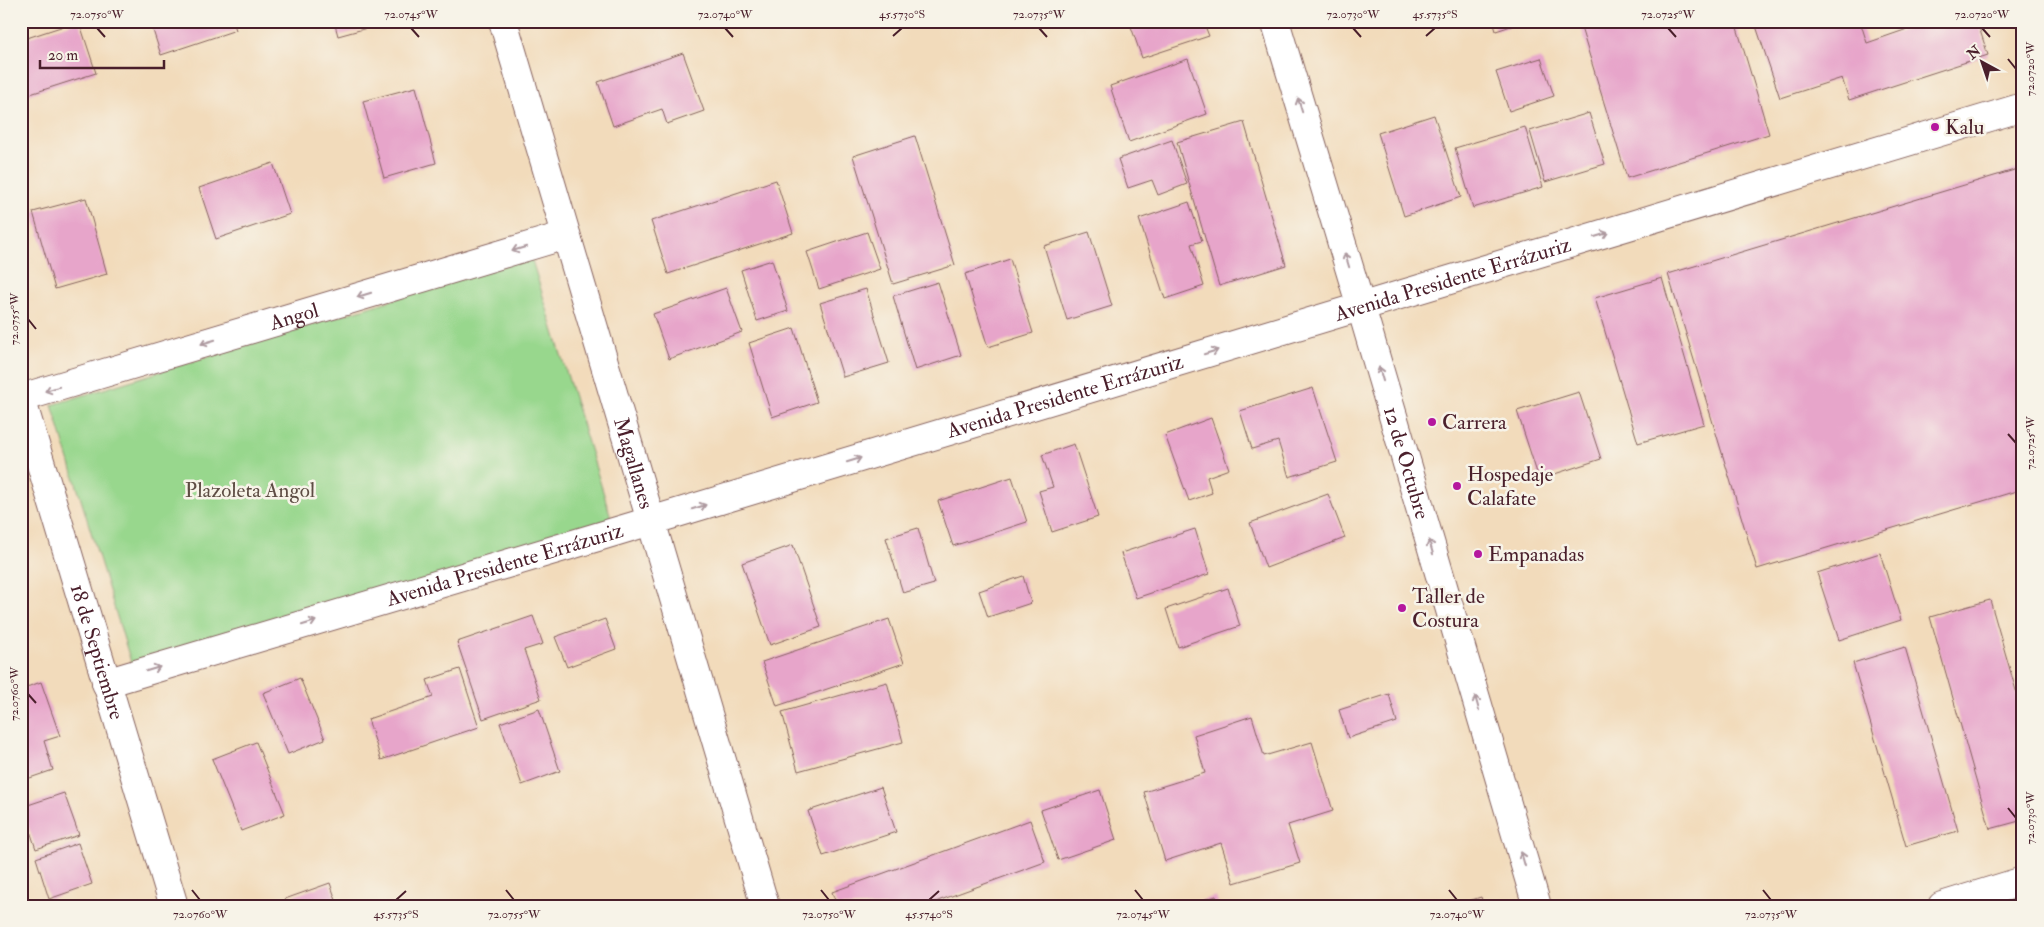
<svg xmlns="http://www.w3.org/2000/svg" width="2044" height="927" viewBox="0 0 2044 927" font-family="'IM FELL Double Pica',serif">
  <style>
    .green { fill: #98d78d; stroke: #717b5c }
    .building { fill: #e7a5ca }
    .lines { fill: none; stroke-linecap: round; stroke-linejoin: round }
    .minor-casing { stroke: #85615d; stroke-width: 30 }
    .minor { stroke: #fff; stroke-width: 28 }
    .oneway { stroke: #ae9aa0 }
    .ticks { fill: none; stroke: #4a1f2b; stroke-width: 2 }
    .poi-dot { fill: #b5179e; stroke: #f7f3e8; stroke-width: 2 }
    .labels { text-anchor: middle; stroke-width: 5; stroke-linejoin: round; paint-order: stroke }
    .poi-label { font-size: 21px; fill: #4a1f2b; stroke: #f7f3e8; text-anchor: start }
    .street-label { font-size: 21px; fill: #4a1f2b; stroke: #f7f3e8 }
    .park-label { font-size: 21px; fill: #5e4d44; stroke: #f7f3e8 }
    .neatline { fill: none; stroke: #4a1f2b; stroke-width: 2 }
    .ticks-label { font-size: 12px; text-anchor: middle; fill: #4a1f2b }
  </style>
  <rect width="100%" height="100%" fill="#f7f3e8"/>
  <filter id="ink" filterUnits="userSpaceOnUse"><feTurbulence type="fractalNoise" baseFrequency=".02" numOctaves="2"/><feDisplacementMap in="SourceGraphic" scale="10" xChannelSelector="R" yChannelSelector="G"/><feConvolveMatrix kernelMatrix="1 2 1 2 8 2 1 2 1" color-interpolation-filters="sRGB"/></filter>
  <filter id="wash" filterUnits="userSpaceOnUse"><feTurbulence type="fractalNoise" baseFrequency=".0096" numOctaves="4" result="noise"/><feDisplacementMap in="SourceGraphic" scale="20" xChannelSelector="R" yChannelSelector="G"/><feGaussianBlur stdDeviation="1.12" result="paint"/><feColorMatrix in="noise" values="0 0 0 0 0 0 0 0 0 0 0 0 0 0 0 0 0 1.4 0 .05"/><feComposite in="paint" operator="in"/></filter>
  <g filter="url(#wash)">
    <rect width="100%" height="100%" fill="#f2dbbb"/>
    <path class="green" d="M 531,257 L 613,524 L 134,672 L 52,405 Z"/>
    <g id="blocks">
      <path class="building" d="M 79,21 L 96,73 L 21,97 L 21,40 Z
        M 150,21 L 233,21 L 236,30 L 161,55 Z
        M 334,21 L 389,21 L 389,22 L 338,36 Z
        M 1129,21 L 1203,21 L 1209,36 L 1142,58 Z
        M 1493,21 L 1523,21 L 1523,22 L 1496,31 Z
        M 1579,21 L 1735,21 L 1769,134 L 1627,178 Z
        M 1772,21 L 1860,21 L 1867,43 L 1913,27 L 1911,21 L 1977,21 L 1988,55 L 1849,100 L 1842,78 L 1780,98 L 1756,26 Z
        M 683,53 L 704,111 L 667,124 L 662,109 L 613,126 L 598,82 Z
        M 1541,58 L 1554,96 L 1509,111 L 1496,72 Z
        M 1188,59 L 1207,114 L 1129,142 L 1110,86 Z
        M 416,87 L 436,163 L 384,178 L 363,101 Z
        M 1589,113 L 1605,164 L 1545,182 L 1530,131 Z
        M 1434,115 L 1461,197 L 1404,216 L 1378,133 Z
        M 1244,122 L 1286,265 L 1219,286 L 1177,142 Z
        M 1525,127 L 1543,187 L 1473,208 L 1455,148 Z
        M 915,136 L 955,265 L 893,284 L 853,156 Z
        M 1172,140 L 1187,184 L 1158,195 L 1152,180 L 1128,188 L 1118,159 Z
        M 273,163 L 290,214 L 216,239 L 199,188 Z
        M 2021,168 L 2023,174 L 2023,489 L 1757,569 L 1668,274 Z
        M 776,180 L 793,233 L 668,274 L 651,221 Z
        M 86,198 L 107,274 L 55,289 L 33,212 Z
        M 1189,202 L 1202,241 L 1191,244 L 1204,286 L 1165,299 L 1139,219 Z
        M 867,232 L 880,269 L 819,289 L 807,252 Z
        M 1089,232 L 1112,306 L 1067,320 L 1044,246 Z
        M 1010,259 L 1033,333 L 988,347 L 965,274 Z
        M 772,260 L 788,311 L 757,321 L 741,270 Z
        M 1662,278 L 1704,424 L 1638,443 L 1595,298 Z
        M 938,282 L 961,355 L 915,370 L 893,296 Z
        M 726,288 L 742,332 L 669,359 L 653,314 Z
        M 866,289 L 889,363 L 843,377 L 820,303 Z
        M 794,328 L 817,402 L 772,417 L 749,343 Z
        M 1313,388 L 1337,462 L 1289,477 L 1278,441 L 1252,449 L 1240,411 Z
        M 1579,392 L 1601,459 L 1539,479 L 1517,411 Z
        M 1211,418 L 1229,469 L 1207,477 L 1212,493 L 1189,501 L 1165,435 Z
        M 1074,444 L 1098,517 L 1052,532 L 1039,491 L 1053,487 L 1042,455 Z
        M 1012,477 L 1027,522 L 953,546 L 938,501 Z
        M 1328,494 L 1345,538 L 1266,568 L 1250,523 Z
        M 918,528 L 934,584 L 903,593 L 886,538 Z
        M 1195,529 L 1209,574 L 1136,598 L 1121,553 Z
        M 793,545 L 821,627 L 770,645 L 742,563 Z
        M 1880,553 L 1901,620 L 1839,640 L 1817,573 Z
        M 1023,576 L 1031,603 L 988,617 L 979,591 Z
        M 1228,588 L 1240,626 L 1178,647 L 1166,609 Z
        M 1990,600 L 2023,715 L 2023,820 L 1990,829 L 1930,617 Z
        M 533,616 L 543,644 L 524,650 L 541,699 L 483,719 L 457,642 Z
        M 605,619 L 616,649 L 567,667 L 555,637 Z
        M 889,619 L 904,663 L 777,706 L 762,662 Z
        M 1905,647 L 1958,831 L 1906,846 L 1853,663 Z
        M 460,669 L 479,727 L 381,760 L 368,719 L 433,697 L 427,680 Z
        M 300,678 L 325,739 L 288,754 L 263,693 Z
        M 41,682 L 60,736 L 44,741 L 53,770 L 21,781 L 21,689 Z
        M 887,682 L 903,742 L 798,771 L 782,712 Z
        M 1389,694 L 1397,722 L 1348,738 L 1339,710 Z
        M 539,709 L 560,771 L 522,785 L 500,723 Z
        M 1252,716 L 1264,756 L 1312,742 L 1333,811 L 1288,825 L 1300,863 L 1234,883 L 1221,843 L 1165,861 L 1144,792 L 1205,773 L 1194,735 Z
        M 256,742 L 285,814 L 241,831 L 212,759 Z
        M 881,787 L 896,832 L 823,856 L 808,811 Z
        M 1100,790 L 1116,840 L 1058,860 L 1041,810 Z
        M 64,793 L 79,835 L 36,849 L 22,807 Z
        M 1030,820 L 1045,862 L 924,906 L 837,906 L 832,892 Z
        M 78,843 L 92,884 L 49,899 L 36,858 Z
        M 330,883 L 338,906 L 287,906 L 285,899 Z
        M 1216,896 L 1219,906 L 1187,906 L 1187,905 Z
        M 1481,897 L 1484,906 L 1456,906 L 1456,905 Z"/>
    </g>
  </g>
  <g filter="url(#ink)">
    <use href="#blocks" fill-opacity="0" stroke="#85615d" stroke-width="1"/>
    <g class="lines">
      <g class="minor-casing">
        <g id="minor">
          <path id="s1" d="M 503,21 L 765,906"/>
          <path id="s2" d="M 1275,21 L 1361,307 L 1537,906"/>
          <path id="s3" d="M 21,398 L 566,235"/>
          <path id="s4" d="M 21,398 L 174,906"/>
          <path id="s5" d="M 106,683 L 604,535 L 2023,107"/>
          <path d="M 1942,906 L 2023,881"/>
        </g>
      </g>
      <use href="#minor" class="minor"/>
    </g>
    <defs><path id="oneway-shaft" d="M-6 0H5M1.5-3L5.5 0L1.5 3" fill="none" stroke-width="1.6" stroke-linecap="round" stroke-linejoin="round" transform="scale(1.25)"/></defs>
    <g class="oneway">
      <use href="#oneway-shaft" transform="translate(1300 105) rotate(-107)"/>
      <use href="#oneway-shaft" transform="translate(1601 235) rotate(-17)"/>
      <use href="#oneway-shaft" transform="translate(519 249) rotate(163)"/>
      <use href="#oneway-shaft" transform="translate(1347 260) rotate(-107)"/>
      <use href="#oneway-shaft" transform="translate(364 295) rotate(163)"/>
      <use href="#oneway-shaft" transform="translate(208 342) rotate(163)"/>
      <use href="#oneway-shaft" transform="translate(1211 352) rotate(-17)"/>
      <use href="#oneway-shaft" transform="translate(1381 374) rotate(-106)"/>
      <use href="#oneway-shaft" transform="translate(52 389) rotate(163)"/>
      <use href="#oneway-shaft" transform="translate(854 460) rotate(-17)"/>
      <use href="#oneway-shaft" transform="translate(699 507) rotate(-17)"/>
      <use href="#oneway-shaft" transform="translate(1431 547) rotate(-106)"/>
      <use href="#oneway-shaft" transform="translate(309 623) rotate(-17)"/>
      <use href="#oneway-shaft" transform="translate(153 669) rotate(-17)"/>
      <use href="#oneway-shaft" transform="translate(1477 703) rotate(-106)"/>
      <use href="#oneway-shaft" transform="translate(1523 859) rotate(-106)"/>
    </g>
  </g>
  <path class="ticks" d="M 97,28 L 105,37M 411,28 L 419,37M 725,28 L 733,37M 1039,28 L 1047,37M 1353,28 L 1361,37M 1668,28 L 1676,37M 1982,28 L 1990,37M 893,36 L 902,28M 1426,36 L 1435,28M 2008,59 L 2016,69M 28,319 L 36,329M 2008,434 L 2016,443M 28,694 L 36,703M 2008,808 L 2016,818M 192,890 L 200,900M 506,890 L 514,900M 821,890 L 829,900M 1135,890 L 1143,900M 1449,890 L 1457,900M 1763,890 L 1771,900M 396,900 L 406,891M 929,900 L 939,891"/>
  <g class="poi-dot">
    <circle cx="1935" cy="127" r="5"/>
    <circle cx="1432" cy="422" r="5"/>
    <circle cx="1457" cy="486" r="5"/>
    <circle cx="1478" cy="554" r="5"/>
    <circle cx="1402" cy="608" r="5"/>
  </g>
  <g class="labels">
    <g class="poi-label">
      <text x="1945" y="134">Kalu</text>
      <text x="1442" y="429">Carrera</text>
      <text x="1467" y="481">Hospedaje<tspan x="1467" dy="24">Calafate</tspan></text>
      <text x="1488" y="561">Empanadas</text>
      <text x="1412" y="603">Taller de<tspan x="1412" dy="24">Costura</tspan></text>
    </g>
    <g class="street-label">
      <text dy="7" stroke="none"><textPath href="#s5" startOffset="1406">Avenida Presidente Errázuriz</textPath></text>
      <text dy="7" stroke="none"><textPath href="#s3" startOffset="285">Angol</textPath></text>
      <text dy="7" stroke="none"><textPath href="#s5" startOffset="1001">Avenida Presidente Errázuriz</textPath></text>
      <text dy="7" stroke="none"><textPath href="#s1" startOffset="461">Magallanes</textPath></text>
      <text dy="7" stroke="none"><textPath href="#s2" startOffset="461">12 de Octubre</textPath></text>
      <text dy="7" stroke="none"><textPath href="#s5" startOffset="416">Avenida Presidente Errázuriz</textPath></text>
      <text dy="7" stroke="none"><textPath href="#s4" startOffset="265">18 de Septiembre</textPath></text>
    </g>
    <g class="park-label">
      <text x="250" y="497">Plazoleta Angol</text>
    </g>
  </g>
  <rect width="2044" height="927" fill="none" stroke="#f7f3e8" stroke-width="55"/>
  <g transform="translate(1982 62) rotate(320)" stroke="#f7f3e8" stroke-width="4" paint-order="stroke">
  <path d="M0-4L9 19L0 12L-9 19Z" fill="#4a1f2b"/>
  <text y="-8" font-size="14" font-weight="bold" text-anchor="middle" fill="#4a1f2b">N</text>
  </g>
  <path d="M40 60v8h124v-8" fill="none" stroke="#4a1f2b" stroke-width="2.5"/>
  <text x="48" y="60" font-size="15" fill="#4a1f2b" stroke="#f7f3e8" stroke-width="4" paint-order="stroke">20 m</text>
  <rect x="28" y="28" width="1988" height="872" class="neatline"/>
  <g class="ticks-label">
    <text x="97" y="18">72.0750°W</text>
    <text x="411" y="18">72.0745°W</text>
    <text x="725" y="18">72.0740°W</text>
    <text x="902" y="18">45.5730°S</text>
    <text x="1039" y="18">72.0735°W</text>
    <text x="1353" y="18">72.0730°W</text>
    <text x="1435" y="18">45.5735°S</text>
    <text x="1668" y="18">72.0725°W</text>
    <text x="1982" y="18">72.0720°W</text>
    <text transform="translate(2030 69) rotate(-90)" y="4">72.0720°W</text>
    <text transform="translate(14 319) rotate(-90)" y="4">72.0755°W</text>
    <text transform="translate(2030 443) rotate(-90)" y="4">72.0725°W</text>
    <text transform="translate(14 694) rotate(-90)" y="4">72.0760°W</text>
    <text transform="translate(2030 818) rotate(-90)" y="4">72.0730°W</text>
    <text x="200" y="918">72.0760°W</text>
    <text x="396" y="918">45.5735°S</text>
    <text x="514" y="918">72.0755°W</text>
    <text x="829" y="918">72.0750°W</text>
    <text x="929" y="918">45.5740°S</text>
    <text x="1143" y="918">72.0745°W</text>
    <text x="1457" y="918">72.0740°W</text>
    <text x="1771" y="918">72.0735°W</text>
  </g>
</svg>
